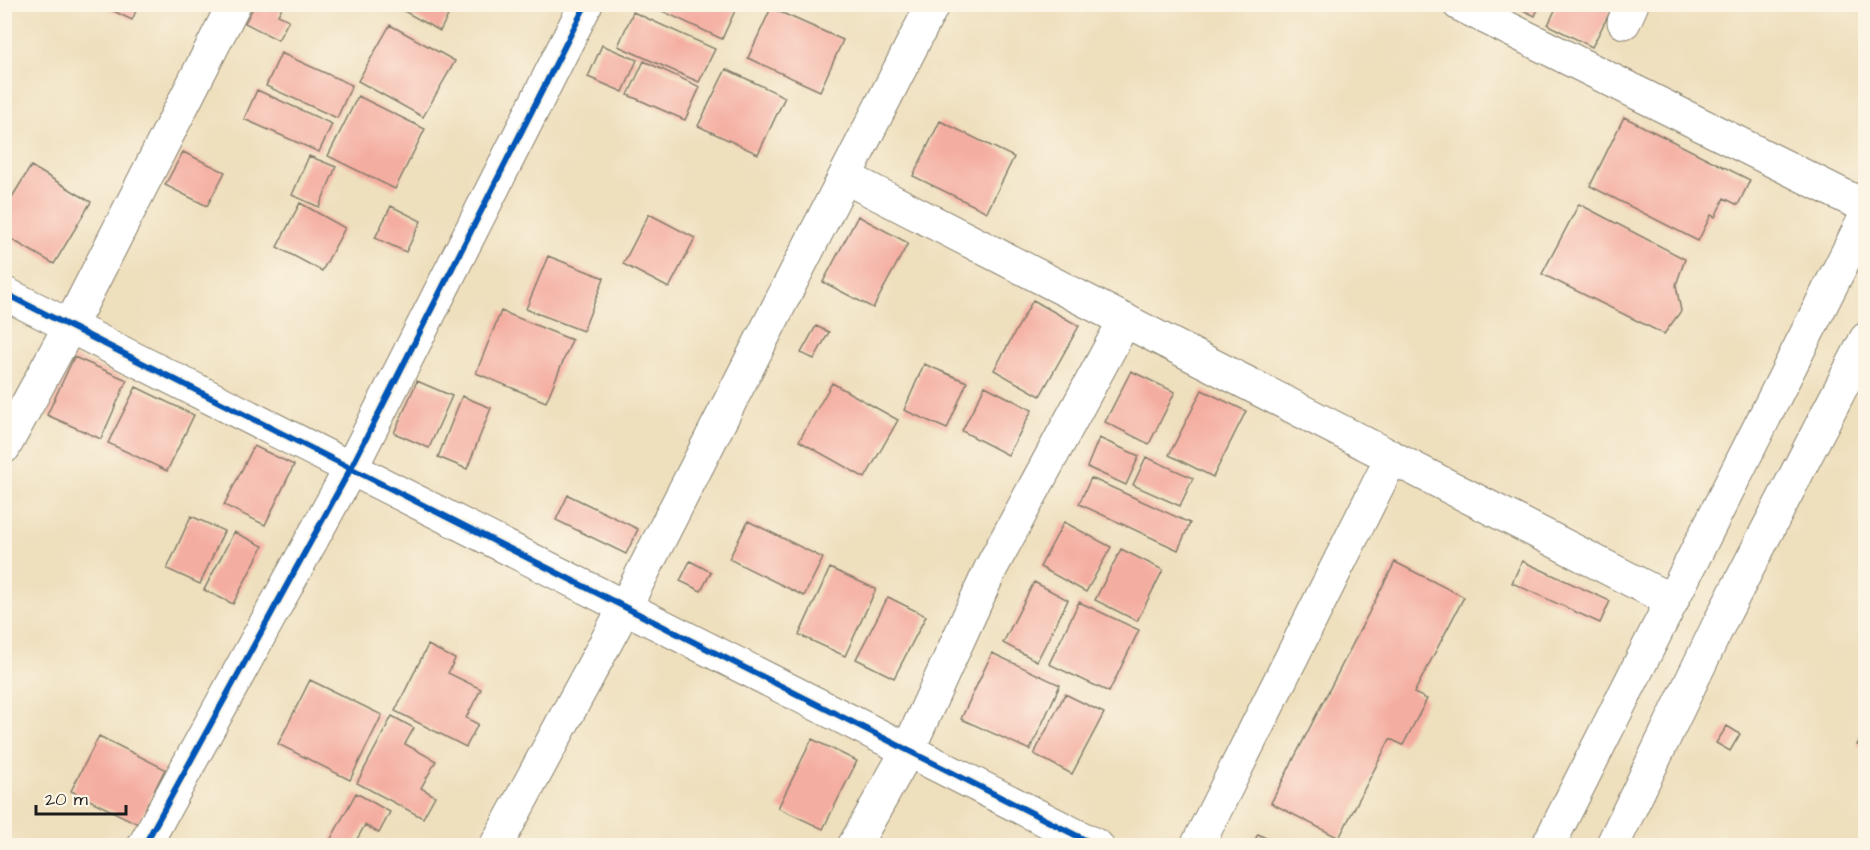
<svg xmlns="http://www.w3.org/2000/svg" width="1870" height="850" viewBox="0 0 1870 850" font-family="'Architects Daughter',sans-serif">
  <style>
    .building { fill: #f4ada1 }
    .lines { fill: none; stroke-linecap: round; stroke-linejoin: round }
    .minor-casing { stroke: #857e6c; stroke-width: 35 }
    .minor { stroke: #fff; stroke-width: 33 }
    .cycleway-casing { stroke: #fcf5e5; stroke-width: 10 }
    .cycleway { stroke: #0057b8; stroke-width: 6 }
  </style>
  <rect width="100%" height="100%" fill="#fcf5e5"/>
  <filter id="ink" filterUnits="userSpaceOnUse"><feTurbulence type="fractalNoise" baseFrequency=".0167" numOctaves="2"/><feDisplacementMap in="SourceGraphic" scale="12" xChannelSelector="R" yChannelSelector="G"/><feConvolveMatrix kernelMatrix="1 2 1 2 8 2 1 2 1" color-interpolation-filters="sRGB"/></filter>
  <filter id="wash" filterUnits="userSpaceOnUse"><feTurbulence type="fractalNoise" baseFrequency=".008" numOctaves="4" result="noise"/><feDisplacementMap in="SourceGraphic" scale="24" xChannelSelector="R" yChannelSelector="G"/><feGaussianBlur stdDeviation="1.35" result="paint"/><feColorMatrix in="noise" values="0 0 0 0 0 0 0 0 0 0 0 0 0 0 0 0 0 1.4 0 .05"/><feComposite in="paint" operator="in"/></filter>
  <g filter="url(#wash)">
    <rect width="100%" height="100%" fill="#eedfbd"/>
    <g id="blocks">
      <path class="building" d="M 99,4 L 139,4 L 132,20 Z
        M 255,4 L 284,4 L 278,15 L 289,20 L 278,40 L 245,23 Z
        M 402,4 L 454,4 L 440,31 L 400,9 Z
        M 665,4 L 738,4 L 722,39 L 662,11 Z
        M 1510,4 L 1540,4 L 1535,16 Z
        M 1558,4 L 1614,4 L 1592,47 L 1548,25 Z
        M 771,8 L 843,40 L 820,91 L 748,58 Z
        M 633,12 L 715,49 L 699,82 L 618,46 Z
        M 390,25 L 455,61 L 423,117 L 358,81 Z
        M 602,45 L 637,60 L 623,92 L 588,77 Z
        M 281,53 L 352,85 L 337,118 L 266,86 Z
        M 644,61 L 700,87 L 685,120 L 628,95 Z
        M 726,69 L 785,97 L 758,154 L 698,126 Z
        M 257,90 L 332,124 L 319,152 L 244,119 Z
        M 358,96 L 425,129 L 395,189 L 328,156 Z
        M 1624,117 L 1750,180 L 1738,205 L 1724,198 L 1715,217 L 1711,215 L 1698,241 L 1590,186 Z
        M 940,121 L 1014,157 L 987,212 L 913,176 Z
        M 183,152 L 225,172 L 207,206 L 165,185 Z
        M 309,156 L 336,167 L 319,207 L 292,195 Z
        M 31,166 L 91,202 L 54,264 L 4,235 L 4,210 Z
        M 300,203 L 345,228 L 322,271 L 277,247 Z
        M 1579,204 L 1685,259 L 1676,285 L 1681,311 L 1664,334 L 1542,274 Z
        M 391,206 L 421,221 L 406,252 L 375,238 Z
        M 649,214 L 695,238 L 669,288 L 623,264 Z
        M 858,216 L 908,243 L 873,308 L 823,282 Z
        M 548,256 L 604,278 L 583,331 L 526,309 Z
        M 1033,300 L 1079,326 L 1040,396 L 994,370 Z
        M 501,311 L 572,340 L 546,402 L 476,373 Z
        M 816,326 L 829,332 L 814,359 L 801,353 Z
        M 74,357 L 127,380 L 101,439 L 47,415 Z
        M 924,364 L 967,382 L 947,429 L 904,410 Z
        M 1131,371 L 1175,392 L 1149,444 L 1105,422 Z
        M 417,381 L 452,396 L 429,448 L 394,433 Z
        M 832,383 L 898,420 L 865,478 L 799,441 Z
        M 985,386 L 1032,410 L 1008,455 L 962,431 Z
        M 136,387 L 194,415 L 167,471 L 108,443 Z
        M 1202,390 L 1246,411 L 1213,477 L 1169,455 Z
        M 462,396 L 491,408 L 467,469 L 438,457 Z
        M 1099,438 L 1139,456 L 1126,485 L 1087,467 Z
        M 254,446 L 294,465 L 265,525 L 224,505 Z
        M 1146,457 L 1193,478 L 1180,506 L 1133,485 Z
        M 1091,478 L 1190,523 L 1178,550 L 1079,504 Z
        M 568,495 L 638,529 L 626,554 L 556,520 Z
        M 191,516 L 224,531 L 200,584 L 167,569 Z
        M 748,521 L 823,558 L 804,596 L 729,559 Z
        M 1064,522 L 1111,547 L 1086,592 L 1040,567 Z
        M 234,532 L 263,546 L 233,604 L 204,590 Z
        M 1121,549 L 1163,570 L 1137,621 L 1095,600 Z
        M 690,561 L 711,572 L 701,591 L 680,581 Z
        M 1522,561 L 1610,601 L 1600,623 L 1512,583 Z
        M 1395,562 L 1464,597 L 1414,693 L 1427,699 L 1403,745 L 1390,739 L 1339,838 L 1271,803 Z
        M 830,568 L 876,589 L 845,656 L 799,635 Z
        M 1034,582 L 1068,600 L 1037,661 L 1003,643 Z
        M 888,597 L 926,616 L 894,678 L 856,659 Z
        M 1079,602 L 1139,630 L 1109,692 L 1049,664 Z
        M 428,645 L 455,659 L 448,673 L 481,689 L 466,718 L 478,724 L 466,747 L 395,711 Z
        M 992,653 L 1060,685 L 1030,750 L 961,719 Z
        M 310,680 L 382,715 L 350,780 L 278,744 Z
        M 1065,694 L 1104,713 L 1072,774 L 1034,754 Z
        M 392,716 L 414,728 L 405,744 L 436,761 L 421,788 L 435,796 L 423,818 L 357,783 Z
        M 1727,726 L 1740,734 L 1730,751 L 1716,743 Z
        M 1866,727 L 1866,749 L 1857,745 Z
        M 99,736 L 165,769 L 138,824 L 71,791 Z
        M 812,739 L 857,761 L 823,829 L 778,808 Z
        M 356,793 L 390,812 L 379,833 L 365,825 L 353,846 L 327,846 Z
        M 1258,834 L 1281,846 L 1252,846 Z"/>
    </g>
  </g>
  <g filter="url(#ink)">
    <use href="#blocks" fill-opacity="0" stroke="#857e6c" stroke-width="1.5"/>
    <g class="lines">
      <g class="minor-casing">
        <path id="minor" d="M 1459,4 L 1866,207
          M 1624,22 L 1632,4
          M 845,177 L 1672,601
          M 4,293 L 1097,846
          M 4,447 L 70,326 L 234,4
          M 144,846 L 351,468 L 586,4
          M 496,846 L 625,607 L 933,4
          M 854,846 L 908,750 L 991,568 L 1125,320
          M 1197,846 L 1392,457
          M 1548,846 L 1866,216
          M 1612,846 L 1720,622 L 1866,339"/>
      </g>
      <use href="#minor" class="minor"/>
      <g class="cycleway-casing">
        <path id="cycleway" d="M 4,293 L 1097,846
          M 144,846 L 351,468 L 586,4"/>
      </g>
      <use href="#cycleway" class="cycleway"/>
    </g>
  </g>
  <rect width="1870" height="850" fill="none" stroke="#fcf5e5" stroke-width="24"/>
  <path d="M36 805v9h90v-9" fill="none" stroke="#1c1c1c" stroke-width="3"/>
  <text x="45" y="805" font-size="18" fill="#1c1c1c" stroke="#fcf5e5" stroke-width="4.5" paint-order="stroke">20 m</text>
</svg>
